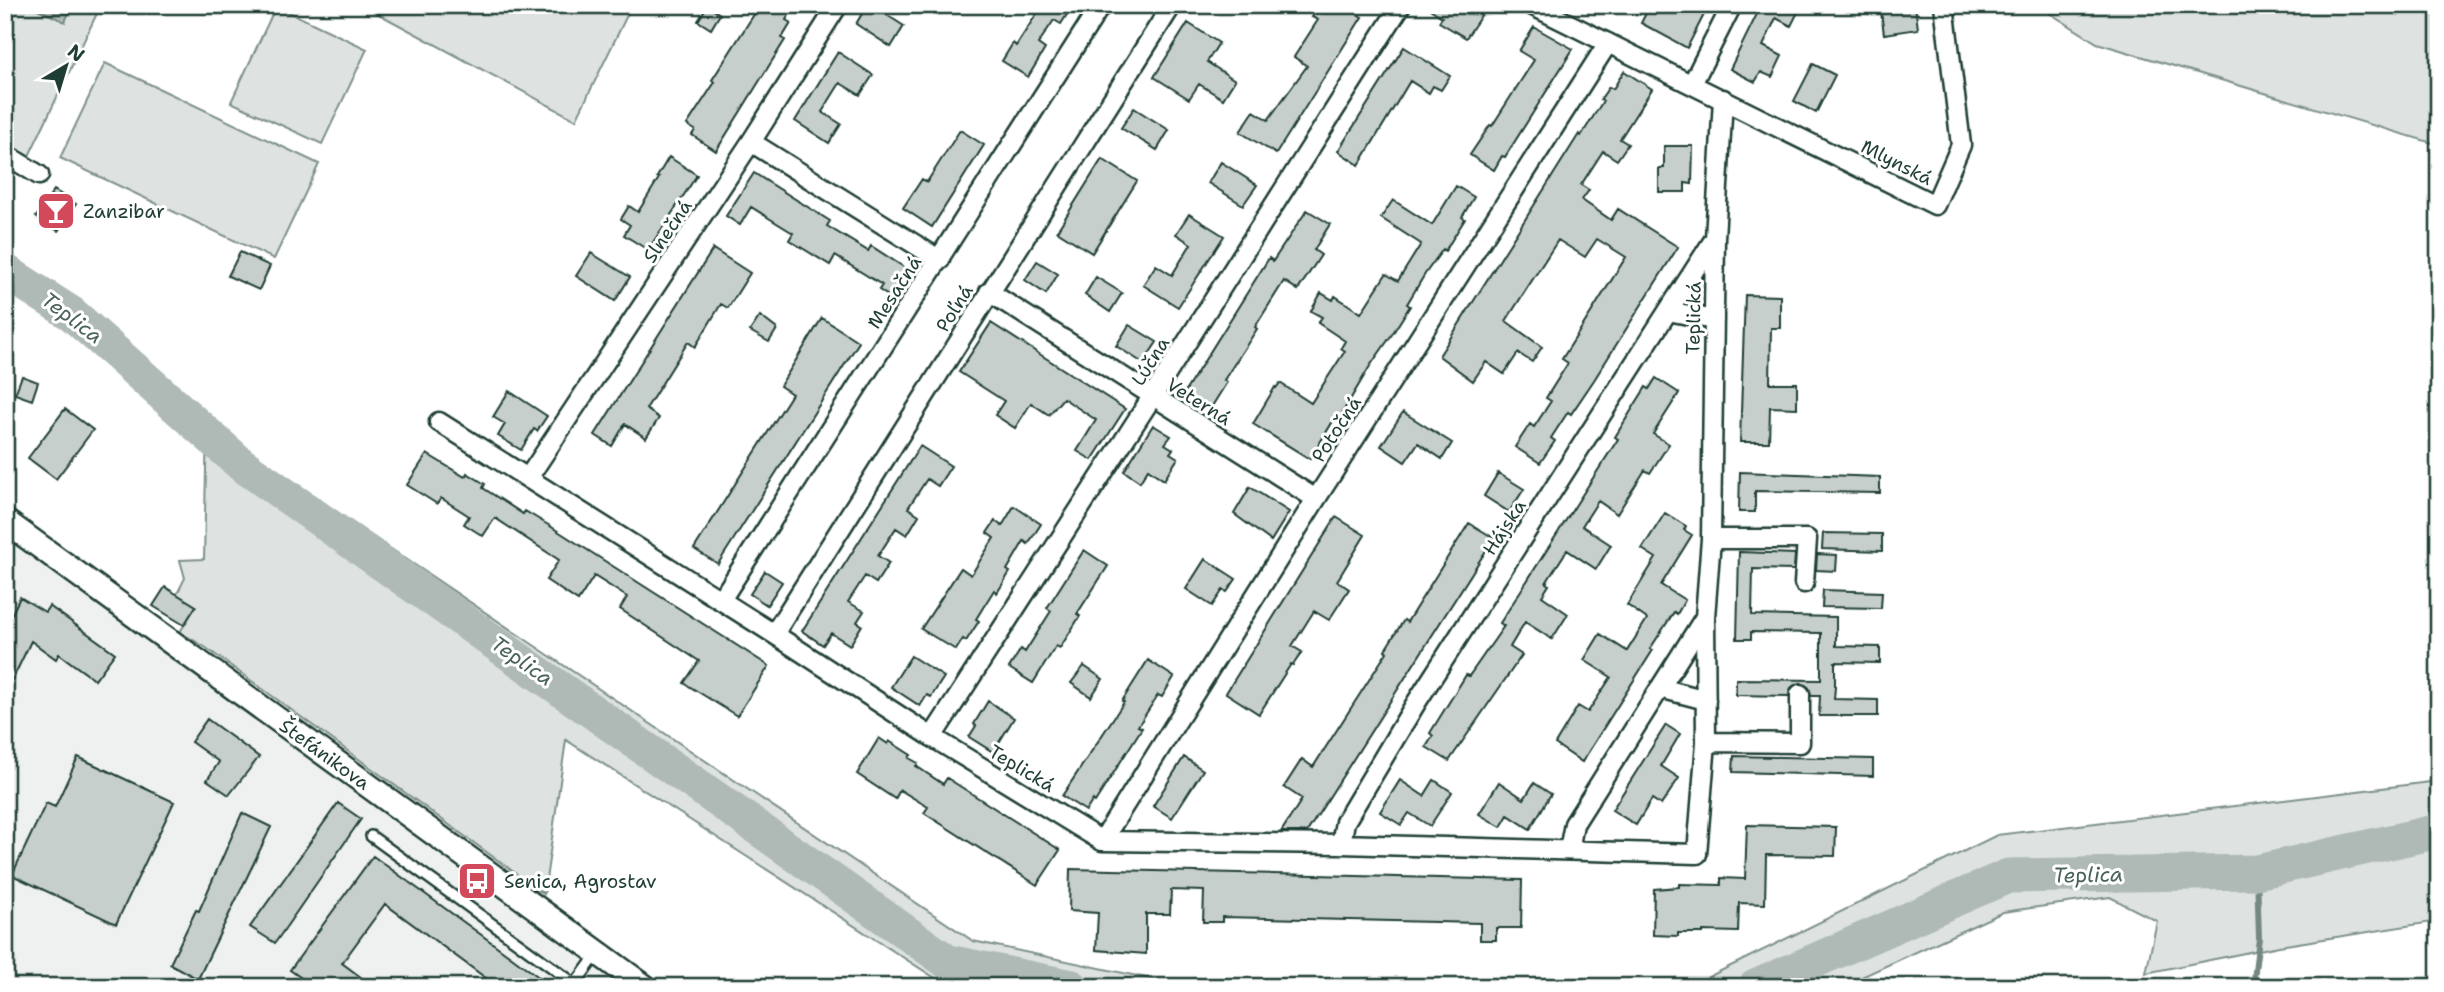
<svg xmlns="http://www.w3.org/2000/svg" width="2444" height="992" viewBox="0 0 2444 992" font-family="'Shantell Sans',sans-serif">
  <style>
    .built { fill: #eef1f0 }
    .green { fill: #dee3e2; stroke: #7e908b; stroke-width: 2 }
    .water { fill: #afbab7; stroke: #758883; stroke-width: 2 }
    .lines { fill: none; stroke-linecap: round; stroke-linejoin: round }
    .stream { stroke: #758883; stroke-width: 6 }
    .river { stroke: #afbab7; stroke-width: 35 }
    .building { fill: #c7cfcc; stroke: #1f3d34; stroke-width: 2 }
    .service-casing { stroke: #1f3d34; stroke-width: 14 }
    .minor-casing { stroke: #1f3d34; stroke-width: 23 }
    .tertiary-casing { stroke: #1f3d34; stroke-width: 28 }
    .service { stroke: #fff; stroke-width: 9 }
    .minor { stroke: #fff; stroke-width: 18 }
    .tertiary { stroke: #fff; stroke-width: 23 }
    .labels { text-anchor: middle; stroke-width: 6; stroke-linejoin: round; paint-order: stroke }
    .street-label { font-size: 19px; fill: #1f3d34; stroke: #fff }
    .poi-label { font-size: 19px; fill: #1f3d34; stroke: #fff; text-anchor: start }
    .water-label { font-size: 21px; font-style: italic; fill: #4a625b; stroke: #fff }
  </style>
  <rect width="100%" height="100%" fill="#fff"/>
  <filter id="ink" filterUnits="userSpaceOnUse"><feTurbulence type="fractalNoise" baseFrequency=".0143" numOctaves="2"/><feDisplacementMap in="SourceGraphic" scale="14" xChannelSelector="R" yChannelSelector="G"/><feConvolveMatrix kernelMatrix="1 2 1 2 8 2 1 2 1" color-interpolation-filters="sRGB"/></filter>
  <g filter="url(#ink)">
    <path class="built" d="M 15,528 L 201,643 L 636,987 L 5,987 L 5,550 Z"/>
    <path class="green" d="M 5,5 L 101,5 L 28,158 L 5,144 Z
      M 362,5 L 632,5 L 576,120 Z
      M 2037,5 L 2439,5 L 2439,145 L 2097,43 Z
      M 276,6 L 367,49 L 322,144 L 231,102 Z
      M 105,63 L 319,164 L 274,259 L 60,158 Z
      M 207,425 L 973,941 L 1189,987 L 949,987 L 566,740 L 544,894 L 205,647 L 180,632 L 196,606 L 177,594 L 185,578 L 180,560 L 204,559 Z
      M 2439,781 L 2439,921 L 2279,946 L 2146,973 L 2157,921 L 2110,897 L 2003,912 L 1840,987 L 1688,987 L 1997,835 Z"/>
    <path class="water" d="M 29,5 L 72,5 L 65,22 Z"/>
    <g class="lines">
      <path class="stream" d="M 1769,980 L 1771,987
        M 2253,987 L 2259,938 L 2257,872"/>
      <path class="river" d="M 5,271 L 72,314 L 241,464 L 948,962 L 1072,987
        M 1755,987 L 2008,876 L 2257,872 L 2439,831"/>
    </g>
    <path class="building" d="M 760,5 L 795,5 L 786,20 L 791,23 L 782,38 L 785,40 L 716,151 L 692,135 L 695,130 L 687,125 L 715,82 L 712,80 Z
      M 867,5 L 871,5 L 904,26 L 891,47 L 856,24 Z
      M 1031,5 L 1073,5 L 1061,24 L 1054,20 L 1038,44 L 1045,49 L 1028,77 L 1002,61 L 1013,43 L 1016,46 L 1039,10 Z
      M 1320,5 L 1344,5 L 1362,17 L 1276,154 L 1240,132 L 1254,111 L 1268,120 L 1307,66 L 1294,57 L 1318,20 L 1312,17 Z
      M 1424,5 L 1475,5 L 1484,11 L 1466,38 L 1439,22 L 1442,17 Z
      M 1650,5 L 1668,5 L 1680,12 L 1683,5 L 1709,5 L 1687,48 L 1641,23 Z
      M 1750,5 L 1784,5 L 1798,12 L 1791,26 L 1776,18 L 1763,46 L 1782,56 L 1772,77 L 1761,72 L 1755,82 L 1730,69 L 1759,10 Z
      M 1880,5 L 1915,5 L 1918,29 L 1884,34 Z
      M 707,6 L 720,14 L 711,29 L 698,21 Z
      M 1188,23 L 1219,43 L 1207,62 L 1235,80 L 1223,99 L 1199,84 L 1189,99 L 1154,77 Z
      M 1534,27 L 1573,49 L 1505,157 L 1502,156 L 1494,170 L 1470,155 L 1490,125 L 1492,126 L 1534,60 L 1519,51 Z
      M 1404,47 L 1450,76 L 1441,90 L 1433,86 L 1429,93 L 1410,81 L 1359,165 L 1338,151 Z
      M 838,52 L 873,75 L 860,95 L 840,83 L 822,112 L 841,124 L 829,143 L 795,121 Z
      M 1813,64 L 1835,75 L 1816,113 L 1794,101 Z
      M 1624,71 L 1652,89 L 1620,139 L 1628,144 L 1617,160 L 1603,151 L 1581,185 L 1589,190 L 1582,200 L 1611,220 L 1618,209 L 1678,247 L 1594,380 L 1571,414 L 1568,412 L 1551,438 L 1555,441 L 1540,463 L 1515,447 L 1530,424 L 1534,427 L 1551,401 L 1546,398 L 1568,363 L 1562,359 L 1626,257 L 1597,239 L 1585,257 L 1558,240 L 1506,321 L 1542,347 L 1532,362 L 1518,353 L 1504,374 L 1486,362 L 1473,381 L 1439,356 L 1579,134 L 1581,136 L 1603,101 L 1600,100 L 1609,87 L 1613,89 Z
      M 1134,108 L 1169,130 L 1157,150 L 1121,128 Z
      M 960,130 L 984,145 L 932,227 L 903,208 L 922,179 L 927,182 Z
      M 1664,146 L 1693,146 L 1692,184 L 1685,183 L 1685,192 L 1659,192 L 1659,168 L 1664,168 Z
      M 669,157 L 697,175 L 648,250 L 624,235 L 630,225 L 621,219 L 629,206 L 638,212 L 659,178 L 657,177 Z
      M 1102,159 L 1137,181 L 1092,253 L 1057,231 Z
      M 1221,162 L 1257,185 L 1243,205 L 1208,183 Z
      M 754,173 L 830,221 L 827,226 L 868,251 L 871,246 L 910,271 L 893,299 L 879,290 L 882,285 L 835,256 L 830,265 L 789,240 L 793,233 L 751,207 L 740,225 L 726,216 Z
      M 1456,186 L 1474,197 L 1462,217 L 1465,219 L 1445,251 L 1443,249 L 1425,274 L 1407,304 L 1410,306 L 1391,336 L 1370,366 L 1338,420 L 1335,418 L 1310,459 L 1253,424 L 1275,387 L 1276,388 L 1280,383 L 1311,403 L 1345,351 L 1341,348 L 1345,341 L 1318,323 L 1322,317 L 1311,311 L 1321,293 L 1333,300 L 1335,296 L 1361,313 L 1386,274 L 1398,281 L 1421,244 L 1381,218 L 1393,200 L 1432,225 Z
      M 54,190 L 76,204 L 58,231 L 36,217 Z
      M 1307,210 L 1330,224 L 1314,250 L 1321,255 L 1298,290 L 1284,281 L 1255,327 L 1257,329 L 1224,380 L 1227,382 L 1209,411 L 1183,395 L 1269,258 L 1273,261 Z
      M 1189,214 L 1224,236 L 1178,307 L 1143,285 L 1156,265 L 1172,275 L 1191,244 L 1176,234 Z
      M 713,249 L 750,273 L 728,308 L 721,304 L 695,347 L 688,342 L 646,409 L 659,418 L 646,438 L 625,424 L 612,446 L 595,435 Z
      M 240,252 L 270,266 L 259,290 L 228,276 Z
      M 591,253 L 630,277 L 615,301 L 576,276 Z
      M 1037,261 L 1058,274 L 1046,294 L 1025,280 Z
      M 1096,277 L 1122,293 L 1110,312 L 1085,295 Z
      M 1745,295 L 1780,296 L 1780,328 L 1771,328 L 1770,383 L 1797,383 L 1797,408 L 1770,407 L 1769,442 L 1740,442 Z
      M 760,316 L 777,329 L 769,342 L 750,331 Z
      M 822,318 L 859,342 L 718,564 L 694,549 L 792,394 L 780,386 Z
      M 991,323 L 1125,409 L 1092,460 L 1077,451 L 1096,420 L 1063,398 L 1049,415 L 1031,403 L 1015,428 L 995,415 L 1004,401 L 959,372 Z
      M 1129,325 L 1157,342 L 1143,363 L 1116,346 Z
      M 22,376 L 38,382 L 32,400 L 15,394 Z
      M 1656,378 L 1679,393 L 1653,434 L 1669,444 L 1650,473 L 1645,470 L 1617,514 L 1598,501 L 1582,526 L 1611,545 L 1596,569 L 1567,550 L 1546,583 L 1549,585 L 1542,596 L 1568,614 L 1552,639 L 1525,622 L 1510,647 L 1522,655 L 1449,761 L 1426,747 L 1433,736 L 1430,733 L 1466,675 L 1469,676 L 1504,626 L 1500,623 L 1618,439 L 1615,437 L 1634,406 L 1646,387 L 1649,389 Z
      M 509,391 L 547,416 L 537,431 L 534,429 L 521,450 L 498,436 L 505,424 L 493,417 Z
      M 65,409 L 93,430 L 56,479 L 28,458 Z
      M 1403,412 L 1452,443 L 1442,459 L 1418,443 L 1405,462 L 1381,446 Z
      M 1153,425 L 1171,436 L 1165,444 L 1173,449 L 1170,453 L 1178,458 L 1164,480 L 1148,469 L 1140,482 L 1124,471 Z
      M 920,446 L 951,466 L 938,486 L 927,479 L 908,508 L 919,515 L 907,535 L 896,528 L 878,556 L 889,563 L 876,583 L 865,576 L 848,602 L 864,611 L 857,622 L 862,625 L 850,645 L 831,633 L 823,645 L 802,631 Z
      M 427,454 L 465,477 L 467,473 L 485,484 L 483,488 L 523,514 L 525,511 L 550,526 L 769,666 L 737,716 L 684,683 L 699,661 L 620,609 L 627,597 L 594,576 L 578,601 L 546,580 L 559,560 L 495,518 L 483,536 L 464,524 L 469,516 L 441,498 L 437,504 L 407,485 Z
      M 1740,472 L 1880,477 L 1880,493 L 1755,491 L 1755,512 L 1739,512 Z
      M 1498,473 L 1524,489 L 1509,512 L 1484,496 Z
      M 1250,487 L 1289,512 L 1271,541 L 1234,514 Z
      M 1014,506 L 1041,524 L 1028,544 L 1024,541 L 1007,570 L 1010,572 L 997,593 L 994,590 L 976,619 L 979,621 L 966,641 L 963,639 L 956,650 L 921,629 L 961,568 L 971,575 L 994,538 L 987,533 L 995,521 L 1002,526 Z
      M 1665,513 L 1686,526 L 1684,530 L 1692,535 L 1661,585 L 1685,600 L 1677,614 L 1674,612 L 1650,649 L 1653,650 L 1582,762 L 1555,744 L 1578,706 L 1588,712 L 1611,677 L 1584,660 L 1600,634 L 1627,651 L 1647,619 L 1627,605 L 1656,558 L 1642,549 Z
      M 1336,517 L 1365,535 L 1337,581 L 1349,589 L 1329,620 L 1314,611 L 1292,646 L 1302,652 L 1293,665 L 1291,664 L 1259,714 L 1226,693 Z
      M 1469,523 L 1494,538 L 1307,832 L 1281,832 L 1302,799 L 1284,787 L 1302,759 L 1313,767 L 1387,652 L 1385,650 L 1393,637 L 1404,620 L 1407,622 Z
      M 1823,533 L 1882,534 L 1882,551 L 1822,549 Z
      M 1084,550 L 1108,566 L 1077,614 L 1080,616 L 1060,648 L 1056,646 L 1033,683 L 1009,668 L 1021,649 L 1025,652 L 1051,611 L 1047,608 Z
      M 1739,552 L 1795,554 L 1794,570 L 1753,569 L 1752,615 L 1836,617 L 1836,646 L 1880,647 L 1880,663 L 1835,662 L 1835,687 L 1834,699 L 1878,700 L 1878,716 L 1819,716 L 1820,696 L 1811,696 L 1809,688 L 1801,683 L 1791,688 L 1789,696 L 1736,695 L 1736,679 L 1821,680 L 1821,633 L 1751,632 L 1751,639 L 1737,639 Z
      M 1817,554 L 1837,555 L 1836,571 L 1816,570 Z
      M 1205,559 L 1236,579 L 1227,592 L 1223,590 L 1212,606 L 1186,589 Z
      M 765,571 L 782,582 L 767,605 L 750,594 Z
      M 165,587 L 196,606 L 184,625 L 153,606 Z
      M 1823,590 L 1882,592 L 1881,608 L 1822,607 Z
      M 20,597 L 45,612 L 49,606 L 115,653 L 95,680 L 59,654 L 56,659 L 31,641 L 5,695 L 5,628 Z
      M 911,656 L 944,677 L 931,697 L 927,695 L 920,706 L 891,687 Z
      M 1148,660 L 1174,677 L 1162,697 L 1158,695 L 1138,726 L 1142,728 L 1095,802 L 1093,800 L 1086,811 L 1062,796 L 1124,702 L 1122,701 Z
      M 1084,666 L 1103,679 L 1091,697 L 1071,683 Z
      M 988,701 L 1014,718 L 993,752 L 969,737 L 976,726 L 974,724 Z
      M 207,719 L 259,757 L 229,795 L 207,780 L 219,762 L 191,742 Z
      M 1666,725 L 1680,734 L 1661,766 L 1679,778 L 1661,805 L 1652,799 L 1636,825 L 1612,810 Z
      M 879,738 L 888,744 L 889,741 L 911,755 L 909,758 L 918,763 L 916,766 L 943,784 L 947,778 L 1060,850 L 1037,885 L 924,813 L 928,807 L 900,790 L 895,799 L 857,774 Z
      M 1734,756 L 1873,759 L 1873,776 L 1733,772 Z
      M 78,757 L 174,802 L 116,924 L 12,875 L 46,803 L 55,807 Z
      M 1184,757 L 1203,770 L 1172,818 L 1153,806 Z
      M 1400,780 L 1424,796 L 1434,780 L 1452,792 L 1430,826 L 1409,813 L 1401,825 L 1380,812 Z
      M 1499,782 L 1524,799 L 1534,783 L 1551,794 L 1530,829 L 1508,815 L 1501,827 L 1479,814 Z
      M 338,803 L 361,819 L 275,943 L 250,927 Z
      M 242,813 L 271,827 L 198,979 L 170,964 L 196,910 L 199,911 Z
      M 1747,825 L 1836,827 L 1835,856 L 1766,855 L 1765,904 L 1739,903 L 1738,932 L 1703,931 L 1703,933 L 1678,933 L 1678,936 L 1653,935 L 1654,889 L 1679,887 L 1679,884 L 1721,885 L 1721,878 L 1745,879 Z
      M 373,856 L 513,958 L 552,987 L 498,987 L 385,904 L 342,963 L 374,987 L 314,987 L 290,970 Z
      M 1070,869 L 1522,880 L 1521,928 L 1496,928 L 1496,940 L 1480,940 L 1480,923 L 1222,917 L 1222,922 L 1203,922 L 1204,891 L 1171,890 L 1170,914 L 1146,914 L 1146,954 L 1096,950 L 1098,913 L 1069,911 Z"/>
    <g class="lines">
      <g class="service-casing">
        <path id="service" d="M 371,836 L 575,984
          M 573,987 L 597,954"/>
      </g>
      <g class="minor-casing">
        <path id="minor" d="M 1531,5 L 1935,205 L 1961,145 L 1944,5
          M 1692,84 L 1732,5
          M 751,142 L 940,260
          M 5,154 L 39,175
          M 989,292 L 1316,499
          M 1668,311 L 1714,320
          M 439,422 L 774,634 L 932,737 L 1102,841 L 1341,844 L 1697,854 L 1706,742 L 1705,617 L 1711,539 L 1715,238 L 1723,99
          M 528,478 L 751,142 L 838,5
          M 1711,539 L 1807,539 L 1804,583
          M 721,600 L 1101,5
          M 774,634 L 1172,5
          M 1660,688 L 1706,700
          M 932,737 L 1152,397 L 1401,5
          M 1706,742 L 1800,743 L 1800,694
          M 1102,841 L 1316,499 L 1608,43
          M 1341,844 L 1345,822 L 1416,703 L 1715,238
          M 1569,850 L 1574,824 L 1705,617"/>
      </g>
      <g class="tertiary-casing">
        <path id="tertiary" d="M 5,521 L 645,987"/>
      </g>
      <use href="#service" class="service"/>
      <use href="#minor" class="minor"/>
      <use href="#tertiary" class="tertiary"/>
    </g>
  </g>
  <defs>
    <g id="bar-square" transform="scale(2.0125)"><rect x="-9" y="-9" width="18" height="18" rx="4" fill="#d1495b" stroke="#fff"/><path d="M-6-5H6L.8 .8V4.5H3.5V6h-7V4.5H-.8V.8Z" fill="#fff"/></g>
    <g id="bus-square" transform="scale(2.0125)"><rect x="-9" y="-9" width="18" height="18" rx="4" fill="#d1495b" stroke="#fff"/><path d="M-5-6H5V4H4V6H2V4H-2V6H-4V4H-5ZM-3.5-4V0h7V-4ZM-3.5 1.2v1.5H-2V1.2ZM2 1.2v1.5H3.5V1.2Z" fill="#fff"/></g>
  </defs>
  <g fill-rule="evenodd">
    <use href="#bar-square" x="56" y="211"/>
    <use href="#bus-square" x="477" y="881"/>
  </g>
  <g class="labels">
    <g class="street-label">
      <text transform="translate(1897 162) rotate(27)" y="7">Mlynská</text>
      <text transform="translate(667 231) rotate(-56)" y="7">Slnečná</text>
      <text transform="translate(894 292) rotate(-57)" y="7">Mesačná</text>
      <text transform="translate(954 308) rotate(-58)" y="7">Poľná</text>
      <text transform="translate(1693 318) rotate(-89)" y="7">Teplická</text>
      <text transform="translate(1150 361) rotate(-58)" y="7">Lúčna</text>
      <text transform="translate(1199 401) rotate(32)" y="7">Veterná</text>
      <text transform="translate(1336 429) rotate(-57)" y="7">Potočná</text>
      <text transform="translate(1504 527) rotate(-57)" y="7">Hájska</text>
      <text transform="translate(325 754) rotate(36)" y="7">Štefánikova</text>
      <text transform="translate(1022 768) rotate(31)" y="7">Teplická</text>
    </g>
    <g class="poi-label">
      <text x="83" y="218">Zanzibar</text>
      <text x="504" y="888">Senica, Agrostav</text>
    </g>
    <g class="water-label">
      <text transform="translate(72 318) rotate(37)" y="7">Teplica</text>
      <text transform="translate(522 661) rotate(35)" y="7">Teplica</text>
      <text transform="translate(2088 875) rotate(-1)" y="7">Teplica</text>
    </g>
  </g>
  <rect width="2444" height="992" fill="none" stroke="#fff" stroke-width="28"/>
  <rect x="14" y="14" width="2416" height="964" fill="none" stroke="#1f3d34" stroke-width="2.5" filter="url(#ink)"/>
  <g transform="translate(66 66) rotate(38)" stroke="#ffffff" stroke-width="5" paint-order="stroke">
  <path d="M0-5L12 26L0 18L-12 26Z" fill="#1f3d34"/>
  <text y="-10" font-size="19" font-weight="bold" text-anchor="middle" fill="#1f3d34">N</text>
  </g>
</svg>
